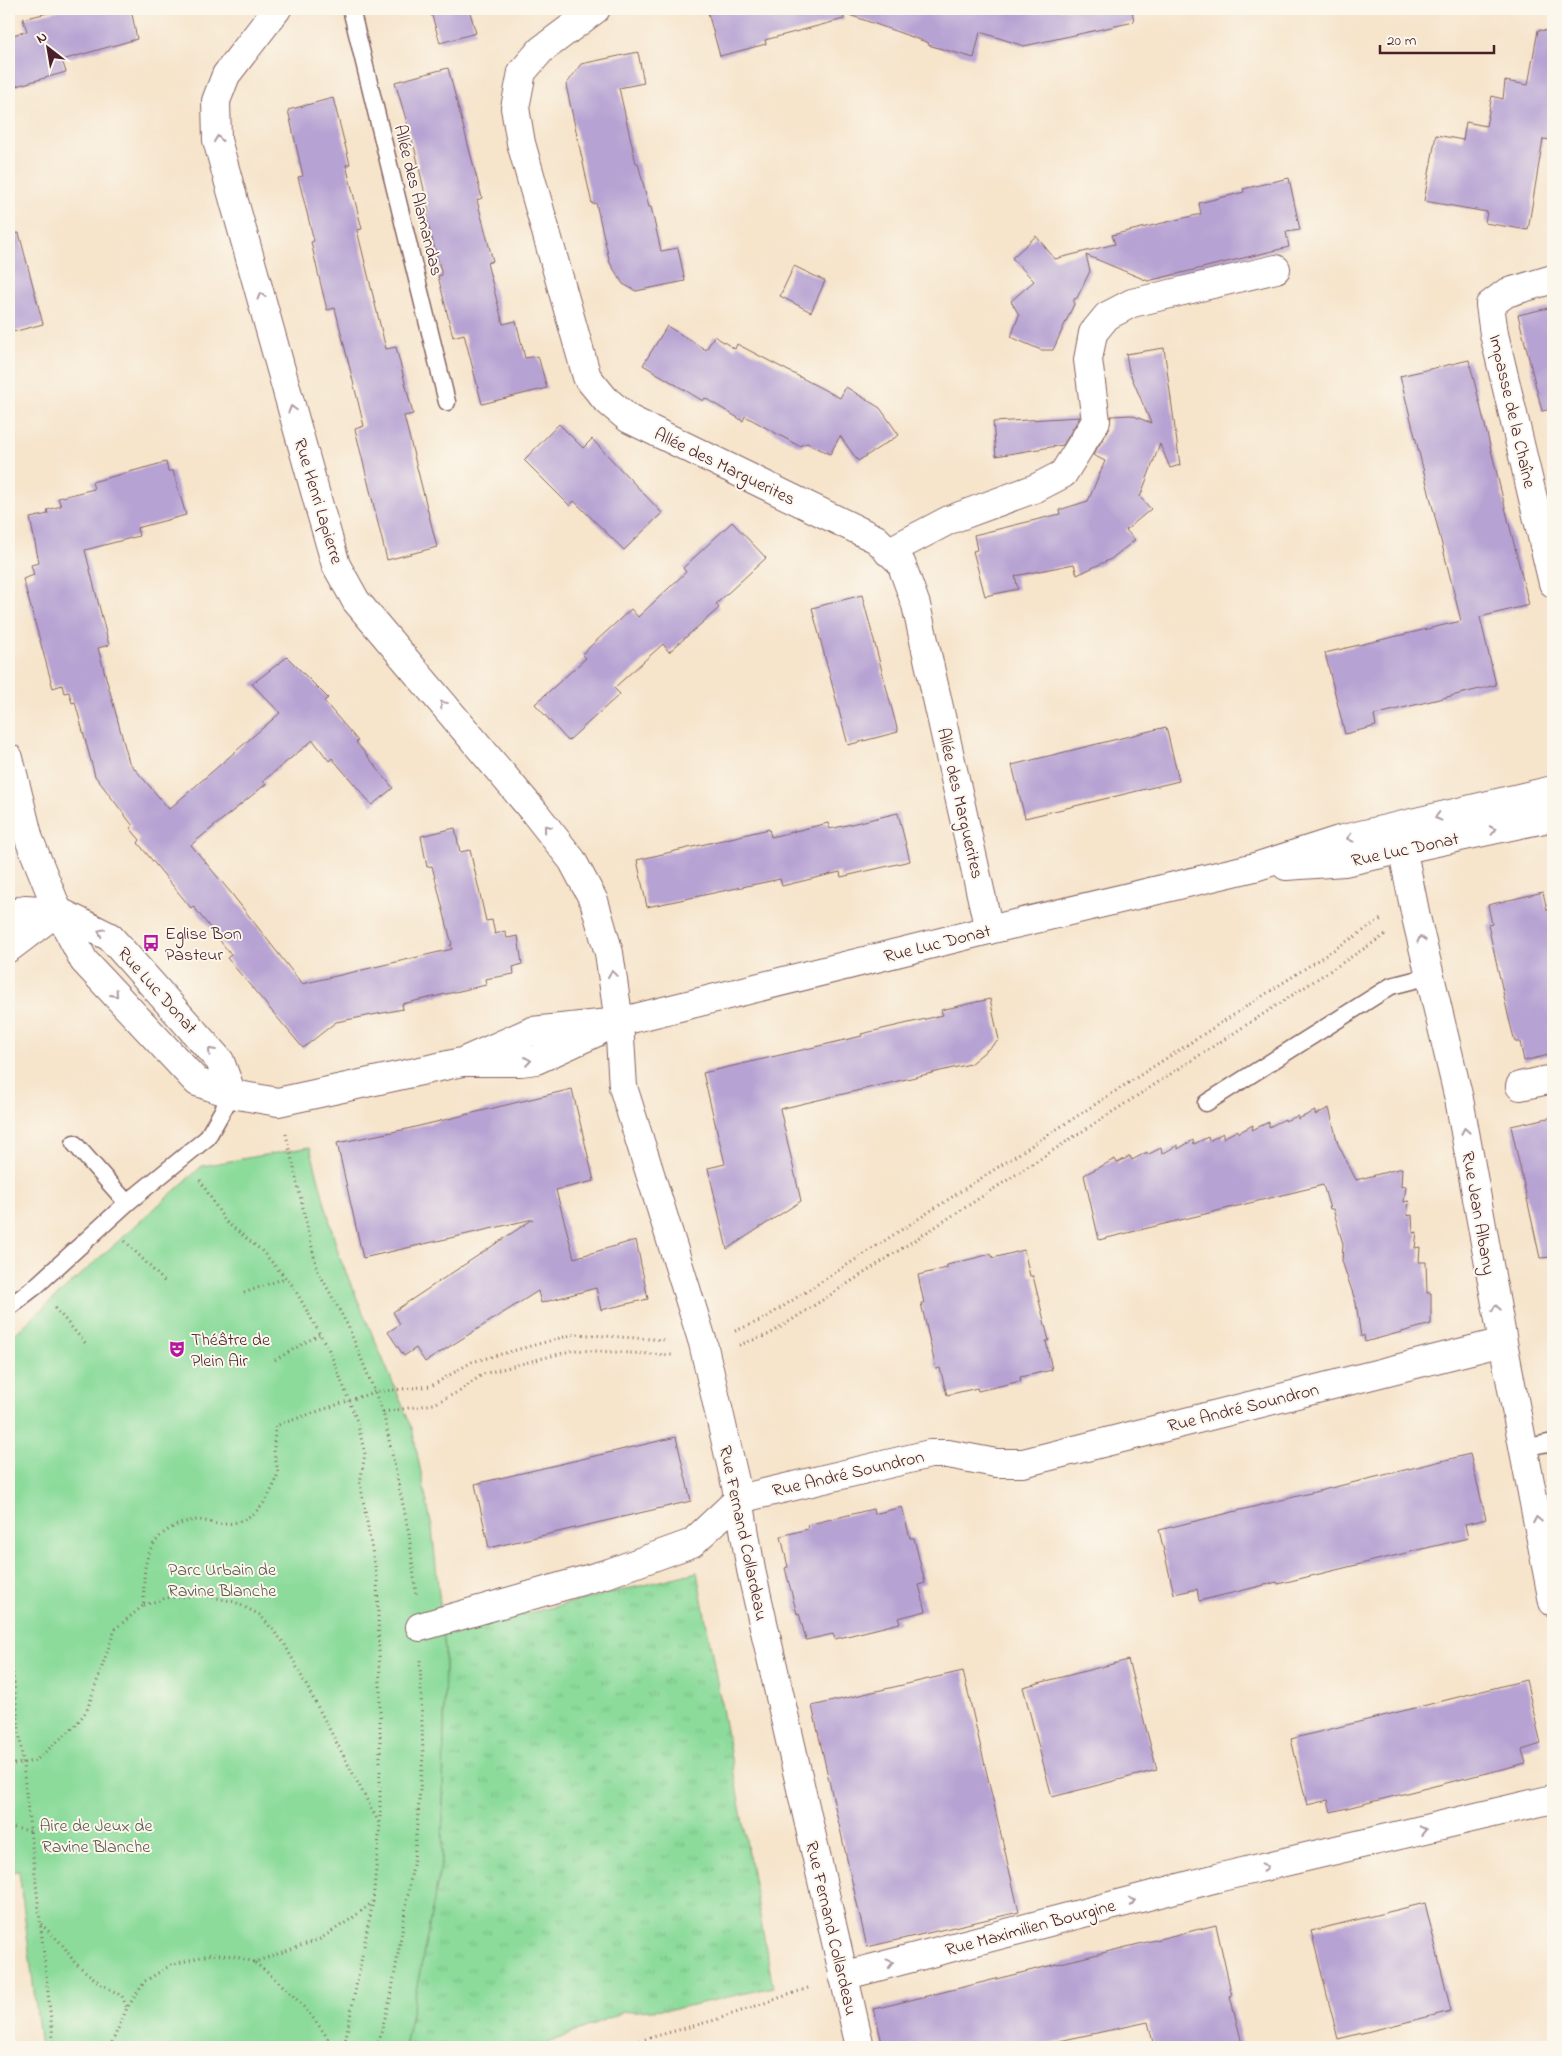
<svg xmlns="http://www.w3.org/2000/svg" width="1562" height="2056" viewBox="0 0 1562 2056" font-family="'Indie Flower',sans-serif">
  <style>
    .grass { fill: url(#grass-tufts); stroke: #6b7d63 }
    .green { fill: #8cdb9b; stroke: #6b7d63 }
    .building { fill: #b7a3d3 }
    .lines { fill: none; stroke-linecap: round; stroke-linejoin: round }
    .service-casing { stroke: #866463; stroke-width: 19 }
    .minor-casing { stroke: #866463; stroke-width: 30 }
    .tertiary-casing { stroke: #866463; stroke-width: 30 }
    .path { stroke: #866463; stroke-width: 3; stroke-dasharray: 1 4; stroke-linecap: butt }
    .service { stroke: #fff; stroke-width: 16 }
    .minor { stroke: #fff; stroke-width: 28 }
    .tertiary { stroke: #fff; stroke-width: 28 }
    .oneway { stroke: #ae9aa0 }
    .labels { text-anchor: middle; stroke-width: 4; stroke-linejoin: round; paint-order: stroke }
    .street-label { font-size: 18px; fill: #4a1f2b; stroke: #fbf7ec }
    .poi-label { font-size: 18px; fill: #4a1f2b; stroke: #fbf7ec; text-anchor: start }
    .park-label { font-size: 18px; fill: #5e574d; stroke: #fbf7ec }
  </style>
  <defs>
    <pattern id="grass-tufts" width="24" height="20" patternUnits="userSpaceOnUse" patternTransform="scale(1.25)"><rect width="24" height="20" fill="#8cdb9b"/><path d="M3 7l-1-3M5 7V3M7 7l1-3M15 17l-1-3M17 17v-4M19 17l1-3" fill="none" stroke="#7abc86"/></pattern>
  </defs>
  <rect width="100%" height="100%" fill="#fbf7ec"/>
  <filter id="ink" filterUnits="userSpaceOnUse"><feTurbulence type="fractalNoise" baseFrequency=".02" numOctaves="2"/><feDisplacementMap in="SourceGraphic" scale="10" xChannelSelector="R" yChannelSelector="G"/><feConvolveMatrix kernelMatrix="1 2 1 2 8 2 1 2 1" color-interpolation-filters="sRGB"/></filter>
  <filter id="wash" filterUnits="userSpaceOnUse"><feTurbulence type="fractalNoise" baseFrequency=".0096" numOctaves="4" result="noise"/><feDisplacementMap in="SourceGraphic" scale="20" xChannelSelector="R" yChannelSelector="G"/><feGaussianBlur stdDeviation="1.12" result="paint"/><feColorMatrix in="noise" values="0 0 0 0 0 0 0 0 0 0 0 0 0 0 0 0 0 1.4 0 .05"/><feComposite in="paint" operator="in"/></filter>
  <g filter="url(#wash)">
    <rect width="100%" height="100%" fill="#f6e4cb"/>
    <path class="grass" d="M 697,1572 L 773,1987 L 679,2008 L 624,2012 L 538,2047 L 405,2047 L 442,1859 L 445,1652 L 443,1634 Z"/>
    <path class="green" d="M 310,1147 L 339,1256 L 412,1428 L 432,1528 L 445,1652 L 442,1859 L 405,2047 L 41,2047 L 19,1871 L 9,1872 L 9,1339 L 202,1166 Z"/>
    <g id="blocks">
      <path class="building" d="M 64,9 L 131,9 L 137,39 L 62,60 L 66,72 L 9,88 L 9,36 L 27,31 L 23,19 Z
        M 430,9 L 469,9 L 476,33 L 440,43 Z
        M 707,9 L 842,9 L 844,19 L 765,40 L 766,44 L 720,56 Z
        M 844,9 L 1132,9 L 1134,22 L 1024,46 L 980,32 L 974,58 L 928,45 L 929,43 L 844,13 Z
        M 1538,30 L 1553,31 L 1553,140 L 1543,139 L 1528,230 L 1485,223 L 1487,212 L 1424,201 L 1436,135 L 1463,140 L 1466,122 L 1486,126 L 1492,96 L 1503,99 L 1505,81 L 1528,85 Z
        M 638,52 L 644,83 L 619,88 L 636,163 L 638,163 L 649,207 L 651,207 L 661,251 L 678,248 L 685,281 L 636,291 L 623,284 L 610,263 L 596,203 L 592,204 L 566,85 L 581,64 Z
        M 448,68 L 482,198 L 477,200 L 493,261 L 487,263 L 503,324 L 516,321 L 525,358 L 538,356 L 547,388 L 482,404 L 464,334 L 453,337 L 438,276 L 442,275 L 425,213 L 429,212 L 415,150 L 395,82 Z
        M 333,98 L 350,164 L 346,165 L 362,229 L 357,230 L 386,349 L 396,347 L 413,414 L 404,416 L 437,547 L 387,560 L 355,429 L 364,426 L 335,308 L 327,310 L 318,273 L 311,242 L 314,241 L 298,177 L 303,176 L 288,110 Z
        M 1289,178 L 1300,230 L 1286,232 L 1289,247 L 1148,281 L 1086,255 L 1090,271 L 1077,298 L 1074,299 L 1074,304 L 1053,350 L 1041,350 L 1011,337 L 1019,315 L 1011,301 L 1034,281 L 1012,258 L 1036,236 L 1055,259 L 1115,244 L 1112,235 L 1201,214 L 1199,203 L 1244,192 L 1243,189 Z
        M 19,233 L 43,324 L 9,333 L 9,235 Z
        M 794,266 L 825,281 L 811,312 L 780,296 Z
        M 1553,307 L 1553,409 L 1542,411 L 1518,315 Z
        M 667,326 L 706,350 L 714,336 L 735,349 L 737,344 L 840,398 L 846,387 L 880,408 L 899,435 L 858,461 L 840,436 L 830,454 L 807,443 L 799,446 L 745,416 L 743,421 L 705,398 L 703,401 L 643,365 Z
        M 1164,348 L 1180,465 L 1170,468 L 1160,444 L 1140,497 L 1151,509 L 1126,530 L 1135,540 L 1111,559 L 1077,575 L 1074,564 L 1015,576 L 1018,589 L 985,596 L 973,551 L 977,550 L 974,535 L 1060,514 L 1059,510 L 1088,501 L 1105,461 L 1093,455 L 1109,429 L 1111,416 L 1131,415 L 1151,423 L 1129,371 L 1126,354 Z
        M 1469,360 L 1529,605 L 1480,617 L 1496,685 L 1374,715 L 1376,726 L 1345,734 L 1325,653 L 1461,621 L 1400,376 Z
        M 1080,417 L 1063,445 L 996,456 L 993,422 Z
        M 559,424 L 583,448 L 592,439 L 662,513 L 624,550 L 574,501 L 570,506 L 524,460 Z
        M 166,462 L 168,471 L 173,471 L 186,515 L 137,528 L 139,536 L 85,550 L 109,645 L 98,648 L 129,762 L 169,809 L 280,713 L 252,684 L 287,657 L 328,698 L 324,701 L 358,741 L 356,742 L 393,788 L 372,805 L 332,758 L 329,761 L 313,740 L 263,781 L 266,784 L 191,845 L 231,893 L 302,984 L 452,949 L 450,945 L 452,945 L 432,866 L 427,867 L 421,836 L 455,828 L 460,852 L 470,850 L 486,921 L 492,920 L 495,934 L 505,931 L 507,938 L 518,936 L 522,964 L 513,967 L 514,974 L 485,979 L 486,985 L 402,1004 L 403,1009 L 336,1022 L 303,1048 L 227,958 L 231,955 L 212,930 L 193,906 L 191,908 L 138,843 L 140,840 L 130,828 L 133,826 L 95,776 L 75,702 L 72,703 L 69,692 L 64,693 L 62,685 L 53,688 L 23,579 L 34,575 L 31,565 L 39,563 L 30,518 L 48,514 L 47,510 L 61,506 L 58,498 L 94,489 L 92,482 Z
        M 732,522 L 766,558 L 716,604 L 719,608 L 669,652 L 663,644 L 614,688 L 620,694 L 568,741 L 535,704 L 586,658 L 582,654 L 631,609 L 638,617 L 686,572 L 683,568 Z
        M 862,595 L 898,732 L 848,745 L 812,608 Z
        M 1166,727 L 1179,781 L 1025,818 L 1012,765 Z
        M 898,813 L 910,861 L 841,877 L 840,872 L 782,886 L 780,879 L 647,907 L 637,860 L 769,829 L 771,837 L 828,823 L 830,829 Z
        M 1543,892 L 1547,910 L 1553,909 L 1553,1054 L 1524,1061 L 1520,1042 L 1515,1042 L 1509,1019 L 1488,925 L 1492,924 L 1488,905 Z
        M 990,999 L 999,1040 L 970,1064 L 780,1109 L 801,1201 L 727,1249 L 708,1168 L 725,1164 L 703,1073 L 862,1036 L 861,1034 L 943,1015 L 941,1010 Z
        M 572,1089 L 594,1181 L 556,1190 L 574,1258 L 636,1240 L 648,1299 L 601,1310 L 596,1288 L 541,1303 L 538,1291 L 425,1362 L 416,1348 L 404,1356 L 388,1332 L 400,1324 L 393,1312 L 533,1219 L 363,1258 L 337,1143 L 407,1129 Z
        M 1329,1108 L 1338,1144 L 1356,1180 L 1402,1168 L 1401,1187 L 1406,1186 L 1404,1202 L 1409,1201 L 1407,1216 L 1412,1215 L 1413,1233 L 1417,1232 L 1415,1248 L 1420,1247 L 1419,1262 L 1426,1262 L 1427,1293 L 1431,1293 L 1431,1324 L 1365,1342 L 1364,1335 L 1361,1337 L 1356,1303 L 1342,1261 L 1343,1244 L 1333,1209 L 1330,1209 L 1323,1185 L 1099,1240 L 1084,1175 L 1115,1159 L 1117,1163 L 1130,1156 L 1132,1160 L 1147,1152 L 1147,1155 L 1161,1148 L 1162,1154 L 1178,1145 L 1178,1149 L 1193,1140 L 1194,1144 L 1208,1137 L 1209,1141 L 1223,1133 L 1223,1138 L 1238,1130 L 1238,1133 L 1253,1125 L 1252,1130 L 1269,1122 L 1269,1127 L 1285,1119 L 1285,1121 L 1298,1116 L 1298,1119 L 1315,1111 L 1315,1115 Z
        M 1553,1117 L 1553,1257 L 1540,1258 L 1511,1126 Z
        M 1024,1250 L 1030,1276 L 1033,1276 L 1049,1341 L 1046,1341 L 1052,1370 L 1020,1377 L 1021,1381 L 978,1391 L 977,1388 L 947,1395 L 940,1368 L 936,1369 L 921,1303 L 924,1303 L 918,1275 L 947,1268 L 947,1265 L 991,1254 L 993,1258 Z
        M 676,1437 L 691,1501 L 489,1548 L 475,1484 Z
        M 1470,1454 L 1486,1519 L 1465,1524 L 1468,1538 L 1278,1584 L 1277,1582 L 1199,1601 L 1197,1589 L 1174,1594 L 1159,1530 Z
        M 902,1507 L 910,1538 L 914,1538 L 925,1583 L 919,1585 L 926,1611 L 898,1618 L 900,1623 L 835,1639 L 833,1634 L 806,1640 L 799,1613 L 797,1614 L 785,1568 L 788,1567 L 781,1536 L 808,1529 L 807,1525 L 873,1509 L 874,1514 Z
        M 1128,1660 L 1157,1770 L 1052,1797 L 1023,1687 Z
        M 963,1671 L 1019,1912 L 867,1947 L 812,1706 Z
        M 1526,1680 L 1541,1744 L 1522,1750 L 1526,1763 L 1331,1812 L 1328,1800 L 1307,1805 L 1291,1739 Z
        M 1425,1903 L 1451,2011 L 1338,2039 L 1311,1931 Z
        M 1216,1925 L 1232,1996 L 1230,1996 L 1243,2047 L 1154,2047 L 1148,2022 L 1031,2047 L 883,2047 L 874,2009 Z"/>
    </g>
  </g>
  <g filter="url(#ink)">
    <use href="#blocks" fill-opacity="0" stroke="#866463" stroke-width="1"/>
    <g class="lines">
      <g class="service-casing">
        <path id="service" d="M 351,9 L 447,402
          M 1206,1103 L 1391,986 L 1430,976
          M 74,1143 L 127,1203
          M 9,1307 L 36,1286 L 127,1203 L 207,1138 L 232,1094
          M 1523,1448 L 1553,1442"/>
      </g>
      <g class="minor-casing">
        <path id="minor" d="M 277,9 L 226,75 L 216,101 L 217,140 L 321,513 L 336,565 L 356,601 L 535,813 L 572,860 L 594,901 L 609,953 L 619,1022 L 623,1087 L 703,1343 L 739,1499 L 751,1570 L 860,2047
          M 596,9 L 541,50 L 522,72 L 515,108 L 521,143 L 587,377 L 605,399 L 629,419 L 876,539 L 901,563 L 916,605 L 989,930
          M 1553,279 L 1506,293 L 1490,305 L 1494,334 L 1553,583
          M 888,552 L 949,520 L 1036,488 L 1063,474 L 1096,421 L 1088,360 L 1093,333 L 1107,316 L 1132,303 L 1276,269
          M 1398,827 L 1416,917 L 1459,1099 L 1503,1342 L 1553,1602
          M 1520,1086 L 1553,1079
          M 420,1627 L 609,1573 L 692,1543 L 739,1499 L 930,1454 L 948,1454 L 996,1463 L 1023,1463 L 1503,1342
          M 843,1976 L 1217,1878 L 1553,1799"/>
      </g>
      <g class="tertiary-casing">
        <path id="tertiary" d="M 9,758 L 29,839 L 58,911 L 84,961 L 197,1082 L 232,1094 L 278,1102 L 462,1062 L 521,1062 L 536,1060 L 597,1032
          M 1286,866 L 1344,862 L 1553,817
          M 9,917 L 25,909 L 58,911 L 110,937 L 220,1061 L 232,1094
          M 9,948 L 58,911
          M 462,1062 L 532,1031 L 619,1022 L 989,930 L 1255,867 L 1339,840 L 1553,790"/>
      </g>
      <path class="path" d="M 286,1134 L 317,1269 L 348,1326 L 383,1412 L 409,1533 L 416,1594
        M 200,1180 L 225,1221 L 261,1250 L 293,1286 L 330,1352 L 357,1421 L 365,1454 L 360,1483 L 377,1578 L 380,1686 L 380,1825
        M 125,1241 L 165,1282
        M 244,1293 L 285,1278
        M 55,1308 L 87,1345
        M 735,1331 L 762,1320 L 1383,918
        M 739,1345 L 770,1334 L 1385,935
        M 275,1360 L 320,1334
        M 383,1412 L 434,1404 L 460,1391 L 483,1374 L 574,1350 L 672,1355
        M 144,1605 L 166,1598 L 203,1595 L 235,1602 L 260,1615 L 284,1643 L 380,1825 L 373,1901 L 344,2047
        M 9,1638 L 54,2047
        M 9,1765 L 35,1761 L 77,1724 L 87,1710 L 115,1629 L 144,1605 C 144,1588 142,1565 151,1549 C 159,1532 179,1521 198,1520 C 204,1520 211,1523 217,1524 C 249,1526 268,1505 277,1476 C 279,1468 274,1458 274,1449 C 274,1442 275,1434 275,1426 L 374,1392 L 431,1386 L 472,1362 L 575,1334 L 666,1340
        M 9,1827 L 30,1831
        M 41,1924 L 62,1944 L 75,1963 L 101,1984 L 122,1996 L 127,2008
        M 255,1963 C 286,1986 313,2013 333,2047
        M 110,2047 L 127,2008 L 145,1981 L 171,1965 L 212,1954 L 233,1956 L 255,1962 L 320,1939 L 351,1919 L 373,1902
        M 377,2047 L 391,1996 L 414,1859 L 423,1756 L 420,1660
        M 616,2047 L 715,2020 L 811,1987"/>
      <use href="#service" class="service"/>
      <use href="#minor" class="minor"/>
      <use href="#tertiary" class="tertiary"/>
    </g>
    <defs><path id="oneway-chevron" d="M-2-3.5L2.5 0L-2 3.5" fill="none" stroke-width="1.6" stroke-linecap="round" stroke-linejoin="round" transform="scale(1.25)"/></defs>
    <g class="oneway">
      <use href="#oneway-chevron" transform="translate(218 139) rotate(-98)"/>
      <use href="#oneway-chevron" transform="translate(261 296) rotate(-106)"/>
      <use href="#oneway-chevron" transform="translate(292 409) rotate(-106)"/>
      <use href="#oneway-chevron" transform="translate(443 704) rotate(-130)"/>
      <use href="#oneway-chevron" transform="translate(1438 817) rotate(166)"/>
      <use href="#oneway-chevron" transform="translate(547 828) rotate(-128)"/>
      <use href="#oneway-chevron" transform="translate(1493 830) rotate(-12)"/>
      <use href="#oneway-chevron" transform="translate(1350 838) rotate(167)"/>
      <use href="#oneway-chevron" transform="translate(101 932) rotate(-154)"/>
      <use href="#oneway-chevron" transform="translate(1421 939) rotate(-104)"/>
      <use href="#oneway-chevron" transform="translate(612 974) rotate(-98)"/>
      <use href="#oneway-chevron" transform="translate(115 994) rotate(48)"/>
      <use href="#oneway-chevron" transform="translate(211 1051) rotate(-132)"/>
      <use href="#oneway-chevron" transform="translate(528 1061) rotate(-8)"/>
      <use href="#oneway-chevron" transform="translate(1465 1131) rotate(-100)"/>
      <use href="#oneway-chevron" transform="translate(1496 1308) rotate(-100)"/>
      <use href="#oneway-chevron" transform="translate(1537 1520) rotate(-101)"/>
      <use href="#oneway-chevron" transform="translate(1423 1830) rotate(-13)"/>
      <use href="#oneway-chevron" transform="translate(1265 1867) rotate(-13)"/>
      <use href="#oneway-chevron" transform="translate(1132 1901) rotate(-15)"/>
      <use href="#oneway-chevron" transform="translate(890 1963) rotate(-15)"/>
    </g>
  </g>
  <defs>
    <g id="bus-bare" transform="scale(1.35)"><path d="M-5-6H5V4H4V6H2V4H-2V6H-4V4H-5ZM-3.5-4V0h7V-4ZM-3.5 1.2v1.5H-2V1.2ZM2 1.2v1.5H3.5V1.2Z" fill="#b5179e" stroke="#fbf7ec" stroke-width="2.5" paint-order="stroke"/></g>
    <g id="theatre-bare" transform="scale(1.35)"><path d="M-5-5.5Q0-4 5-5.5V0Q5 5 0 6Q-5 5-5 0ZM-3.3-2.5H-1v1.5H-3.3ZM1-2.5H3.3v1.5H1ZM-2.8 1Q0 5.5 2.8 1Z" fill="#b5179e" stroke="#fbf7ec" stroke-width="2.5" paint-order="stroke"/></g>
  </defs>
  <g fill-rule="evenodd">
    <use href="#bus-bare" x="151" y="943"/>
    <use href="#theatre-bare" x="177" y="1349"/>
  </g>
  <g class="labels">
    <g class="street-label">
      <text transform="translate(419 200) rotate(76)" y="6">Allée des Alamandas</text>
      <text transform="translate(1513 411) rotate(77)" y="6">Impasse de la Chaîne</text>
      <text transform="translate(725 466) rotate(26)" y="6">Allée des Marguerites</text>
      <text transform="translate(319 501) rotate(73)" y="6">Rue Henri Lapierre</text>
      <text transform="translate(961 803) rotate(77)" y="6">Allée des Marguerites</text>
      <text transform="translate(1405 849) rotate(-12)" y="6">Rue Luc Donat</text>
      <text transform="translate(937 943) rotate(-14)" y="6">Rue Luc Donat</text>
      <text transform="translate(158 990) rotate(48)" y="6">Rue Luc Donat</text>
      <text transform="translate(1479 1213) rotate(80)" y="6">Rue Jean Albany</text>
      <text transform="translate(1243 1407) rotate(-14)" y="6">Rue André Soundron</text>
      <text transform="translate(848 1473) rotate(-13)" y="6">Rue André Soundron</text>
      <text transform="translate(744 1533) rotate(78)" y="6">Rue Fernand Collardeau</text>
      <text transform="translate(1030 1927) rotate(-15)" y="6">Rue Maximilien Bourgine</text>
      <text transform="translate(832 1928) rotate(77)" y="6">Rue Fernand Collardeau</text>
    </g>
    <g class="poi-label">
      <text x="165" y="939">Eglise Bon<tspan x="165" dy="21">Pasteur</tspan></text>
      <text x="191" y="1345">Théâtre de<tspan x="191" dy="21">Plein Air</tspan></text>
    </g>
    <g class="park-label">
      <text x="222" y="1575">Parc Urbain de<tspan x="222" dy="21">Ravine Blanche</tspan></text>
      <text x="96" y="1831">Aire de Jeux de<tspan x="96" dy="21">Ravine Blanche</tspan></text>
    </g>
  </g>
  <rect width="1562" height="2056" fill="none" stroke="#fbf7ec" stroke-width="30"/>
  <g transform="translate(48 48) rotate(329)" stroke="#fbf7ec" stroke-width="4" paint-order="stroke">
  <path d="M0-4L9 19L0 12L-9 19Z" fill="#4a1f2b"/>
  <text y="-8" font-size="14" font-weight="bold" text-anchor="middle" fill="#4a1f2b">N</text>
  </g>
  <path d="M1380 45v8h114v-8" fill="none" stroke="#4a1f2b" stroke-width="2.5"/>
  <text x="1387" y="45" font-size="15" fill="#4a1f2b" stroke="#fbf7ec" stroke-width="4" paint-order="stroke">20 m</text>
</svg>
